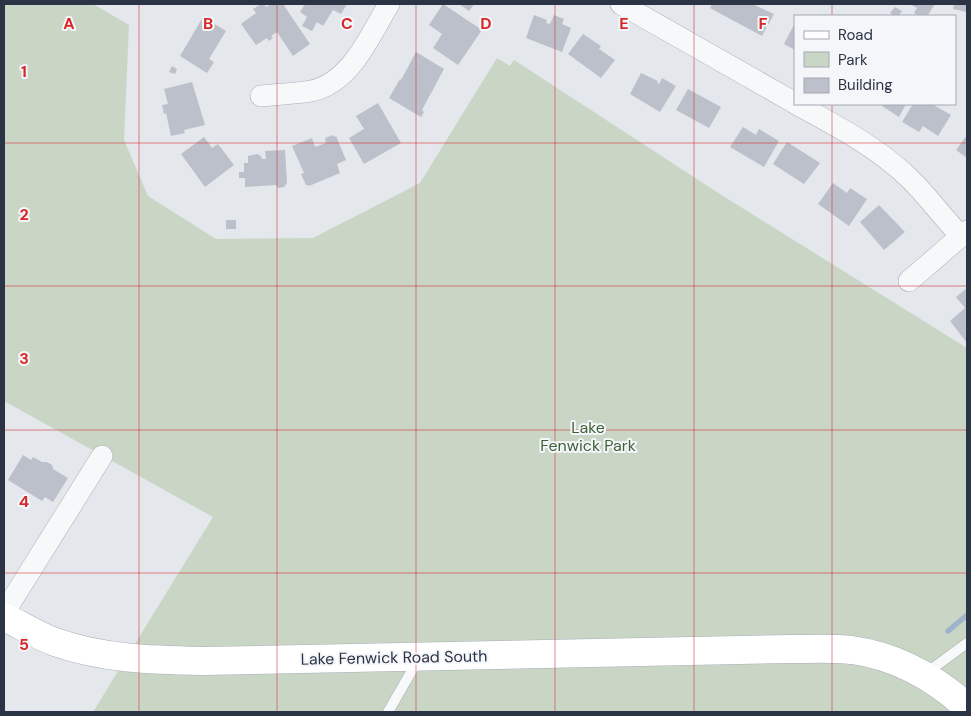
<svg xmlns="http://www.w3.org/2000/svg" width="971" height="716" viewBox="0 0 971 716" font-family="'DM Sans',sans-serif">
  <style>
    .green { fill: #c9d6c5 }
    .lines { fill: none; stroke-linecap: round; stroke-linejoin: round }
    .stream { stroke: #9fb4cc; stroke-width: 5.5 }
    .building { fill: #bbc0ca }
    .lane-casing { stroke: #a9aeb7; stroke-width: 11 }
    .street-casing { stroke: #a9aeb7; stroke-width: 22 }
    .secondary-casing { stroke: #a9aeb7; stroke-width: 29 }
    .lane { stroke: #f7f8fa; stroke-width: 10 }
    .street { stroke: #f7f8fa; stroke-width: 21 }
    .secondary { stroke: #fff; stroke-width: 28 }
    .grid { fill: none; stroke: #d62828; stroke-width: 1; stroke-opacity: 0.55 }
    .labels { text-anchor: middle; stroke-width: 4; stroke-linejoin: round; paint-order: stroke }
    .park-label { font-size: 16px; fill: #3f6138; stroke: #f4f6f9 }
    .street-label { font-size: 16px; fill: #2b3445; stroke: #f4f6f9 }
    .grid-label { font-size: 16px; text-anchor: middle; font-weight: bold; fill: #d62828; stroke: #f4f6f9; stroke-width: 4; stroke-linejoin: round; paint-order: stroke }
  </style>
  <rect width="100%" height="100%" fill="#e4e7ec"/>
  <path class="green" d="M 4,4 L 93,4 L 129,25 L 124,140 L 148,196 L 216,239 L 313,238 L 420,183 L 497,58 L 510,66 L 514,60 L 723,196 L 967,348 L 967,712 L 93,712 L 213,517 L 4,401 Z"/>
  <g class="lines">
    <path class="stream" d="M 948,631 L 967,615"/>
  </g>
  <path class="building" d="M 261,4 L 264,4 L 266,7 L 271,4 L 283,4 L 310,44 L 293,56 L 277,32 L 271,36 L 273,38 L 269,41 L 267,38 L 256,45 L 241,24 L 256,13 L 253,9 Z
    M 305,4 L 347,4 L 341,14 L 333,10 L 323,26 L 317,22 L 312,31 L 302,26 L 307,17 L 300,12 Z
    M 443,4 L 482,30 L 458,65 L 433,48 L 442,34 L 429,25 Z
    M 459,4 L 474,4 L 469,11 Z
    M 712,4 L 752,4 L 774,14 L 762,36 L 710,8 Z
    M 910,4 L 935,4 L 928,15 L 926,14 L 925,16 L 919,16 L 914,13 L 917,8 Z
    M 954,4 L 967,4 L 967,12 L 953,9 Z
    M 895,7 L 902,11 L 898,16 L 894,16 L 890,13 Z
    M 534,15 L 547,20 L 546,23 L 550,24 L 554,15 L 564,19 L 562,24 L 571,28 L 562,52 L 526,38 Z
    M 203,17 L 226,31 L 209,59 L 214,62 L 207,73 L 180,56 Z
    M 795,23 L 795,50 L 784,44 Z
    M 583,34 L 601,46 L 599,49 L 615,60 L 601,78 L 568,54 Z
    M 416,52 L 444,69 L 422,110 L 424,112 L 421,117 L 389,98 L 400,79 L 401,80 Z
    M 172,66 L 177,69 L 175,74 L 169,72 Z
    M 641,73 L 658,81 L 657,83 L 659,84 L 662,78 L 676,86 L 660,112 L 630,94 Z
    M 192,82 L 205,125 L 184,130 L 185,133 L 171,136 L 166,113 L 164,114 L 162,105 L 168,104 L 164,89 Z
    M 688,89 L 721,107 L 709,128 L 676,110 Z
    M 378,103 L 401,143 L 364,164 L 349,138 L 364,129 L 356,116 Z
    M 883,104 L 906,104 L 899,117 L 882,106 Z
    M 913,104 L 932,104 L 951,115 L 938,136 L 923,126 L 919,132 L 902,122 Z
    M 743,127 L 756,135 L 759,129 L 779,141 L 764,167 L 730,147 Z
    M 333,135 L 334,137 L 336,136 L 346,160 L 337,164 L 340,173 L 309,186 L 308,185 L 306,185 L 301,174 L 304,173 L 292,146 L 312,138 L 315,147 L 326,143 L 325,138 Z
    M 967,135 L 967,158 L 956,150 Z
    M 204,137 L 212,148 L 218,144 L 234,165 L 205,187 L 181,154 Z
    M 787,142 L 820,163 L 804,184 L 773,164 Z
    M 285,150 L 287,183 L 284,187 L 278,188 L 276,185 L 245,187 L 245,178 L 239,178 L 239,172 L 244,172 L 244,163 L 248,163 L 248,156 L 257,154 L 261,156 L 262,159 L 266,159 L 265,151 Z
    M 833,183 L 847,193 L 850,188 L 867,199 L 849,226 L 818,204 Z
    M 879,205 L 905,232 L 884,250 L 860,222 Z
    M 226,220 L 236,220 L 236,229 L 226,229 Z
    M 967,288 L 967,343 L 950,321 L 965,308 L 956,297 Z
    M 23,455 L 31,460 L 33,457 L 42,462 L 47,462 L 52,465 L 53,469 L 68,478 L 53,502 L 45,497 L 42,501 L 8,480 Z"/>
  <g class="lines">
    <g class="lane-casing">
      <path id="lane" d="M 925,674 L 967,643
        M 388,712 L 418,660"/>
    </g>
    <g class="street-casing">
      <path id="street" d="M 621,4 L 795,103
        M 261,96 C 277,94 295,94 311,91 C 351,83 370,35 389,4
        M 796,104 C 835,125 877,147 909,178 C 928,196 942,217 961,236
        M 909,281 L 967,231
        M 4,613 L 102,456"/>
    </g>
    <g class="secondary-casing">
      <path id="secondary" d="M 4,617 C 21,625 38,636 55,642 C 103,659 153,660 203,661 L 791,649 C 811,649 833,648 852,650 C 896,656 935,678 967,707"/>
    </g>
    <use href="#lane" class="lane"/>
    <use href="#street" class="street"/>
    <use href="#secondary" class="secondary"/>
  </g>
  <path class="grid" d="M 139,4 L 139,712M 277,4 L 277,712M 416,4 L 416,712M 555,4 L 555,712M 694,4 L 694,712M 832,4 L 832,16M 832,104 L 832,712M 4,143 L 967,143M 4,286 L 967,286M 4,430 L 967,430M 4,573 L 967,573"/>
  <g class="labels">
    <g class="park-label">
      <text x="588" y="433">Lake<tspan x="588" dy="18">Fenwick Park</tspan></text>
    </g>
    <g class="street-label">
      <text transform="translate(394 657) rotate(-1)" y="6">Lake Fenwick Road South</text>
    </g>
  </g>
  <g class="grid-label">
    <text x="69" y="29">A</text>
    <text x="208" y="29">B</text>
    <text x="347" y="29">C</text>
    <text x="486" y="29">D</text>
    <text x="624" y="29">E</text>
    <text x="763" y="29">F</text>
    <text x="24" y="77">1</text>
    <text x="24" y="220">2</text>
    <text x="24" y="364">3</text>
    <text x="24" y="507">4</text>
    <text x="24" y="650">5</text>
  </g>
  <rect width="971" height="716" fill="none" stroke="#2b3445" stroke-width="10"/>
  <rect x="794" y="15" width="162" height="90" fill="#f4f6f9" stroke="#a4a8b1"/>
  <rect x="804" y="31" width="25" height="8" fill="#ffffff" stroke="#a4a8b1"/>
  <text x="838" y="40" font-size="15" fill="#2b3445">Road</text>
  <rect x="804" y="52" width="25" height="15" fill="#c9d6c5" stroke="#a4a8b1"/>
  <text x="838" y="65" font-size="15" fill="#2b3445">Park</text>
  <rect x="804" y="78" width="25" height="15" fill="#bbc0ca" stroke="#a4a8b1"/>
  <text x="838" y="90" font-size="15" fill="#2b3445">Building</text>
</svg>
